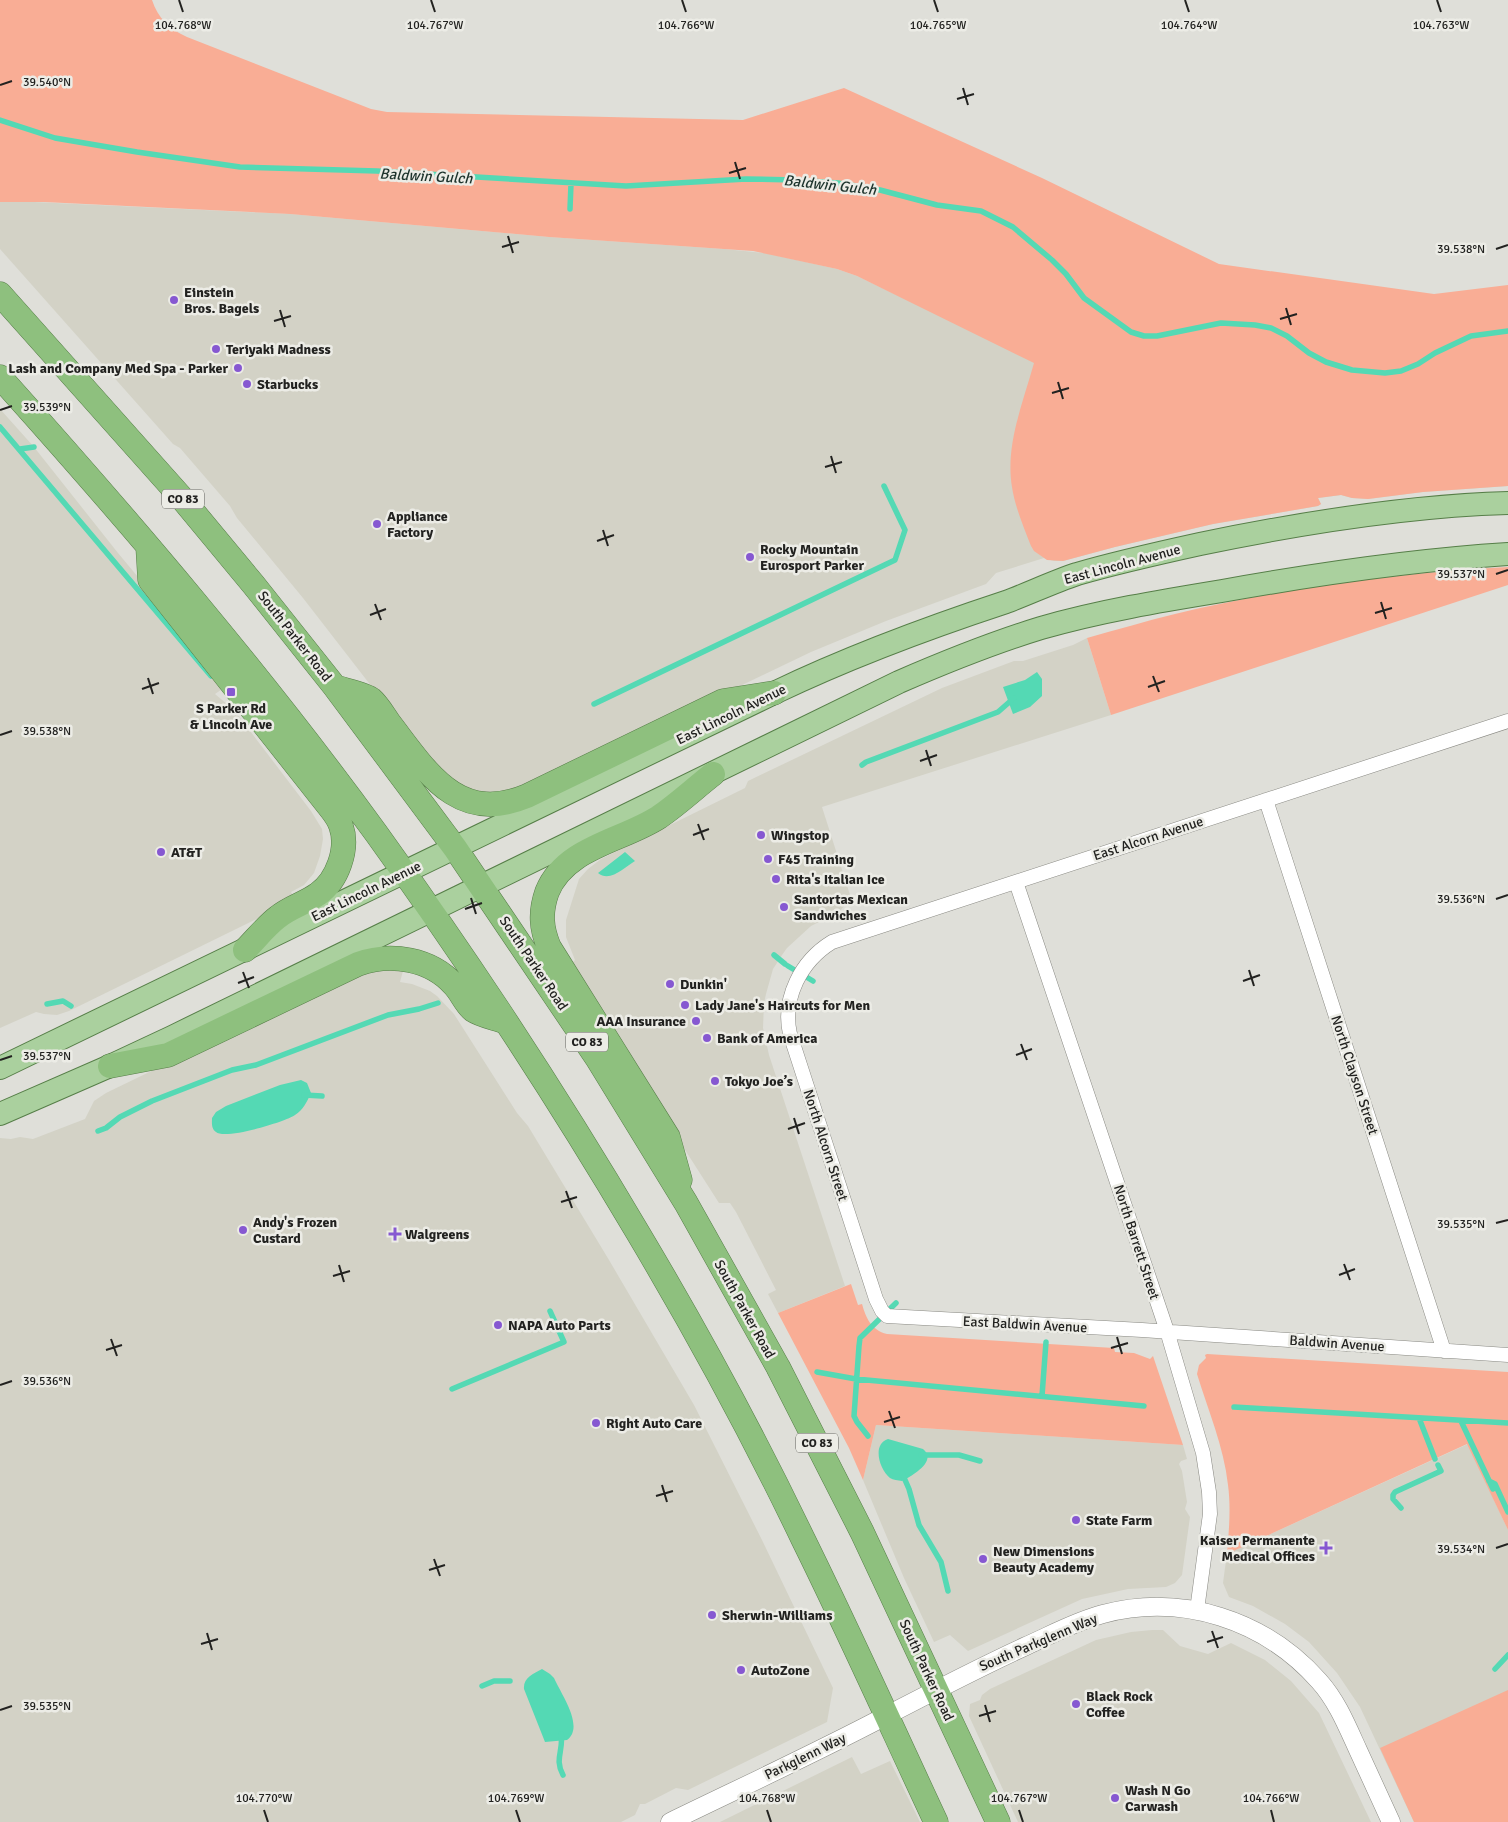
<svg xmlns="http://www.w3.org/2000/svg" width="1508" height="1822" viewBox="0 0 1508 1822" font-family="Signika,sans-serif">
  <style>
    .built { fill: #d3d2c6 }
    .green { fill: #f9ad95 }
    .water { fill: #54d9b4 }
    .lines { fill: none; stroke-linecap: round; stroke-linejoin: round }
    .stream { stroke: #54d9b4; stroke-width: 5.5 }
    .minor-casing { stroke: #898983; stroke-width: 15 }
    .tertiary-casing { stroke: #898983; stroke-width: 19 }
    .primary-casing { stroke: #567e48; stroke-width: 24 }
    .trunk-casing { stroke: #567e48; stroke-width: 25 }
    .minor { stroke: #fff; stroke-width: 14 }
    .tertiary { stroke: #fff; stroke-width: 18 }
    .primary { stroke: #aad09e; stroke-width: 22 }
    .trunk { stroke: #8ec07e; stroke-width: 24 }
    .ticks { fill: none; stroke: #222220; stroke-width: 2 }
    .poi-dot { fill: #8658d1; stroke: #ecece6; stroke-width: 2 }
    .labels { text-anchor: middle; stroke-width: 5; stroke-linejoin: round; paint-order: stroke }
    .shield { fill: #ecece6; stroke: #5f5f5b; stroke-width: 1 }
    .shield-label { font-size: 12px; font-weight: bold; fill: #222220 }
    .poi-label { font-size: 14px; font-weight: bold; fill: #222220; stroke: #ecece6; text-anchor: start }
    .street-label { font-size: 14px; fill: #222220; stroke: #ecece6 }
    .water-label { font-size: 15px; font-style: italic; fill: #1d332c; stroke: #ecece6 }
    .ticks-label { font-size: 12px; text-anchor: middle; fill: #222220; stroke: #ecece6; stroke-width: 5; stroke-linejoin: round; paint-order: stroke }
  </style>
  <rect width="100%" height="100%" fill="#dfdfd9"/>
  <path class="built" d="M 13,201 L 290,214 L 549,237 L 724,249 L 765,253 L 837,269 L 857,276 L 903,298 L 1508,486 L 1423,492 L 1368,499 L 1352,498 L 1341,495 L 1318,498 L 1321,504 L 1318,506 L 1213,524 L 1115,547 L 1063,561 L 1054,561 L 1044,558 L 996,573 L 986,584 L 886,621 L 811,652 L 536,784 L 494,795 L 467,790 L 434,767 L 303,598 L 237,518 L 230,506 L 180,448 L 173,444 L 0,249 L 0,202 Z
    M 0,409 L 34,447 L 118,553 L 228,685 L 215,694 L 234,710 L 311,811 L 322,829 L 323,839 L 320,856 L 314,873 L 304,885 L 291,892 L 295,900 L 69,1011 L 57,1015 L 44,1014 L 36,1012 L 0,1028 Z
    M 1087,638 L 1111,715 L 822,807 L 851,898 L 839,912 L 811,926 L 787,948 L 782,955 L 773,969 L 766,994 L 764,1003 L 763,1028 L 769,1055 L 845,1286 L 778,1313 L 768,1294 L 776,1290 L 736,1212 L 730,1203 L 719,1203 L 568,967 L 575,960 L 566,937 L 566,920 L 579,879 L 588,869 L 601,859 L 745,788 L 748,781 L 942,688 L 1014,661 L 1023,661 L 1073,645 Z
    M 390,970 L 403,971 L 400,982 L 412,984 L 430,991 L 437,996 L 454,1014 L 517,1113 L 528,1126 L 609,1260 L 694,1405 L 762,1540 L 833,1688 L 827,1722 L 688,1790 L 676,1788 L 645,1804 L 640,1804 L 635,1815 L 621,1822 L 0,1822 L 0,1138 L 11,1139 L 20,1137 L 33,1139 L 85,1119 L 94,1101 L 106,1093 L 341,979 L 355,974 Z
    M 876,1425 L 1183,1445 L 1187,1459 L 1181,1461 L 1179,1464 L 1182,1471 L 1187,1502 L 1185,1509 L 1190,1517 L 1182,1575 L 1175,1583 L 1166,1587 L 1128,1589 L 1082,1599 L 968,1651 L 950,1635 L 934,1642 L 904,1578 L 863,1480 Z
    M 1468,1444 L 1508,1530 L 1508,1822 L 1414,1822 L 1360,1707 L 1337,1673 L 1309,1642 L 1285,1624 L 1253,1606 L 1229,1597 L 1223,1583 L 1225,1568 L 1227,1554 Z
    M 1152,1630 L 1163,1630 L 1180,1646 L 1208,1654 L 1231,1643 L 1265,1660 L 1291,1681 L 1319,1713 L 1371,1822 L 1018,1822 L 969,1716 L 970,1704 L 980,1700 L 982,1695 L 990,1689 L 1096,1640 L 1131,1632 Z
    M 852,1757 L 861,1774 L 890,1761 L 920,1822 L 720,1822 Z"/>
  <path class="green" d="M 0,0 L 152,0 C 158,18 169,29 187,37 L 371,109 L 387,112 L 743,120 L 844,88 L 1042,178 L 1219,264 L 1434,294 L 1508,285 L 1508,486 L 1423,492 L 1368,499 L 1352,498 L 1341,495 L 1318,498 L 1321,504 L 1318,506 L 1213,524 L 1115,547 L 1063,561 L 1047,560 L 1034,551 L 1031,546 C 1024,528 1015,507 1012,487 C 1005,445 1023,403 1034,363 L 857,276 L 837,269 L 753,251 L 549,237 L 290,214 L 44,202 L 0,202 Z
    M 1508,567 L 1508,585 L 1111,715 L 1087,638 C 1116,630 1146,621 1175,614 C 1284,588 1396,573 1508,567 Z
    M 851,1284 L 858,1305 L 862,1304 C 866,1318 871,1330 887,1334 L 1114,1348 L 1115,1352 L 1134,1353 L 1150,1359 L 1153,1356 L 1183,1445 L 876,1425 L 863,1480 L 849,1448 L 778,1313 Z
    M 1207,1354 L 1508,1372 L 1508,1530 L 1467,1444 L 1227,1554 C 1229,1531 1231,1508 1228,1485 C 1224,1447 1208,1410 1197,1374 L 1199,1365 L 1206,1358 L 1205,1355 Z
    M 1508,1690 L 1508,1822 L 1414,1822 L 1380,1748 Z"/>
  <path class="water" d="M 1037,672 L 1042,679 L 1042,696 L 1030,707 L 1013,714 L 1003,687 L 1025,680 Z
    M 625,852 L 635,861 C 625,867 610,883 598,873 Z
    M 301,1080 L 307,1083 L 311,1093 C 307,1102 303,1110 295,1115 C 285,1122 225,1140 216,1132 C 211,1129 212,1122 212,1118 L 216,1112 L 226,1106 L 280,1085 Z
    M 888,1439 L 923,1449 C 938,1461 912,1476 902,1481 C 898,1480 893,1480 890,1478 C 879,1469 872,1444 888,1439 Z
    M 542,1669 L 550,1674 L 554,1678 C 561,1694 585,1727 567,1740 L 545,1742 L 524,1689 C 523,1678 533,1674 542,1669 Z"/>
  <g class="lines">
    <path class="stream" d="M 0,120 L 55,138 L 137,152 L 240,167 L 377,171 L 626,186 L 746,179 L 795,180 L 838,183 L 880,190 L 937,205 L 981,211 L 1013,227 L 1052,260 L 1066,274 L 1084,298 L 1131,332 L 1144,336 L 1157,336 L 1221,323 L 1255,325 L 1271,328 L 1287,336 L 1309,353 L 1326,362 L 1352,370 L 1385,373 L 1401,371 L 1418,364 L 1435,353 L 1471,336 L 1508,331
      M 570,209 L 571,184
      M 0,427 L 211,676
      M 20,449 L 34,447
      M 594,704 L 895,560 L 905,530 L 884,486
      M 862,765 L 866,762 L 998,712 L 1014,698
      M 774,955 L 785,964
      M 788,966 L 813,981
      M 47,1004 L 63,1001 L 71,1006
      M 304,1095 L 322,1096
      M 98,1131 L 106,1128 L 120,1117 L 152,1101 L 232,1070 L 256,1065 L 388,1015 L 419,1009 L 438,1003
      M 817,1372 L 856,1379 L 1144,1406
      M 452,1389 L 564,1342 L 550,1311
      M 1042,1396 L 1046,1342
      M 1234,1407 L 1508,1423
      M 1419,1418 L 1435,1459
      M 1461,1421 L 1493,1489
      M 868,1436 L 857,1422 L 854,1416 L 859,1346 L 860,1338 L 896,1303
      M 921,1455 L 959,1455 L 980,1461
      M 902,1473 L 909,1489 L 919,1525 L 941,1562 L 948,1591
      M 1489,1481 L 1495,1484 L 1508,1512
      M 1401,1508 L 1393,1499 L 1393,1495 L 1395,1492 L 1441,1471 L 1438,1465
      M 1495,1669 L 1508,1655
      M 482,1686 L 494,1681 L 510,1681
      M 561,1734 C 564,1750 554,1759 563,1775"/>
    <g class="minor-casing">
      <path id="minor" d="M 1508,721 L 832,942 C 801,961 782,998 790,1034 L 876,1299 L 882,1311 L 887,1316 L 1142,1330 L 1508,1355
        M 1266,800 L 1444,1351
        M 1016,882 L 1167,1331 L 1203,1453 L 1209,1492 L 1210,1514 L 1197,1610"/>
    </g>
    <g class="tertiary-casing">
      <path id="tertiary" d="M 670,1822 C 740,1788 811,1755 880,1719 C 928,1694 976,1669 1026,1646 C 1051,1635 1076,1621 1103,1614 C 1182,1593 1265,1620 1319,1681 C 1337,1701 1347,1726 1358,1750 C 1369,1774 1380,1798 1391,1822"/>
    </g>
    <g class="primary-casing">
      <path id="primary" d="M 0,1068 L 774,693 C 849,657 927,628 1006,602 C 1030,593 1053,582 1077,574 C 1118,562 1159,553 1200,544 C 1301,523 1405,506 1508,503
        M 0,1114 L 110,1066 L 172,1037 L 899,682 C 945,662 992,643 1041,628 C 1100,611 1161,601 1222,591 C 1317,574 1412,560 1508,554"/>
    </g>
    <g class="trunk-casing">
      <path id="trunk" d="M 0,294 L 180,496 L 253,584 L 335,687 L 455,848 L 597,1058 L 686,1203 L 778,1367 L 862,1532 L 998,1822
        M 0,377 C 131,523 260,674 376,833 C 469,962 557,1096 638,1233 C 697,1332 753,1435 803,1539 C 849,1632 892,1728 936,1822
        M 148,547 L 150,580 L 331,809 C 335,814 339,820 341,826 C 349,849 337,881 318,894 C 306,903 290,907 278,917 C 266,926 256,939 245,950
        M 335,687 C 344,690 365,694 371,699 C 379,706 384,716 390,724 C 427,772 458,825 527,796 L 723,701 L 774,693
        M 110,1066 L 168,1055 L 358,964 C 391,952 431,959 454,985 C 461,992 466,1005 473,1010 C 482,1016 496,1018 506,1022
        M 680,1180 L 668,1137 L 549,947 C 541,928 540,912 547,892 C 565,847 622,841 659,817 C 678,804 695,788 713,774"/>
    </g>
    <use href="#minor" class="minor"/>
    <use href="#tertiary" class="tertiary"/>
    <use href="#primary" class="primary"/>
    <use href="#trunk" class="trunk"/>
  </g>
  <path class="ticks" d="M 179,0 L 183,12M 431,0 L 435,12M 682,0 L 686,12M 934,0 L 938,12M 1185,0 L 1189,12M 1437,0 L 1441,12M 0,85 L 12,81M 963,88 L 968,105M 957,99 L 974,94M 735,162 L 740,179M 729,173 L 746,168M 508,236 L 513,253M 502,247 L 519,242M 1496,249 L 1508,245M 1286,308 L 1291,325M 280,310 L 285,327M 1280,319 L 1297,314M 274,321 L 291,316M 1058,382 L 1063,399M 1052,393 L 1069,388M 0,410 L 12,406M 831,456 L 836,473M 825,467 L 842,462M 603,530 L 608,546M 597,541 L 614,535M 1496,574 L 1508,570M 1381,602 L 1386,619M 375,604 L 381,620M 1375,613 L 1392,608M 370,615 L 386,609M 1153,676 L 1159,692M 148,678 L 153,694M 1148,687 L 1165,681M 142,689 L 159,683M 0,735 L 12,731M 926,750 L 931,766M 920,761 L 937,755M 698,824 L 704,840M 693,835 L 709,829M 471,898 L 476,914M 1496,899 L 1508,895M 465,909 L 482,903M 1249,970 L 1254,986M 243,972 L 249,988M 1243,981 L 1260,975M 238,983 L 254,977M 1021,1044 L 1027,1060M 1016,1055 L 1032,1049M 0,1060 L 12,1056M 794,1118 L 799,1134M 788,1129 L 805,1123M 566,1191 L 572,1208M 561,1202 L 577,1197M 1496,1223 L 1508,1220M 1344,1264 L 1350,1280M 339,1265 L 344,1282M 1339,1275 L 1355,1269M 333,1276 L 350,1271M 1117,1337 L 1122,1354M 111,1339 L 117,1356M 1111,1348 L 1128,1343M 106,1350 L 122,1345M 0,1385 L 12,1381M 889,1411 L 895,1428M 884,1422 L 900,1417M 662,1485 L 667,1502M 656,1496 L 673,1491M 1496,1548 L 1508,1544M 434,1559 L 440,1576M 429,1570 L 445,1565M 1212,1631 L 1218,1648M 207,1633 L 212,1650M 1207,1642 L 1223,1637M 201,1644 L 218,1639M 985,1705 L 990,1722M 0,1710 L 12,1706M 979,1716 L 996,1711M 264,1810 L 268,1822M 516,1810 L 520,1822M 767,1810 L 771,1822M 1019,1810 L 1023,1822M 1271,1810 L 1274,1822"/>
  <g class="poi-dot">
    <circle cx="174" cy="300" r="5"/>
    <circle cx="216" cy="349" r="5"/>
    <circle cx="238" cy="368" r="5"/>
    <circle cx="247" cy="384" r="5"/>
    <circle cx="377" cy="524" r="5"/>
    <circle cx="750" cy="557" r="5"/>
    <rect x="226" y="687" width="10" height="10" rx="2.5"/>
    <circle cx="761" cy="835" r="5"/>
    <circle cx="161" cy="852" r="5"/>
    <circle cx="768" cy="859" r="5"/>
    <circle cx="776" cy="879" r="5"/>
    <circle cx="784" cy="907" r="5"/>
    <circle cx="670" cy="984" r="5"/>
    <circle cx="685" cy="1005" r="5"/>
    <circle cx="696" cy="1021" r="5"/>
    <circle cx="707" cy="1038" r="5"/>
    <circle cx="715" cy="1081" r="5"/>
    <circle cx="243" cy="1230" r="5"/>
    <path d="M392.5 1226.5h5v5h5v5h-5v5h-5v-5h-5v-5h5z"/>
    <circle cx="498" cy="1325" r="5"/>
    <circle cx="596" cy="1423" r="5"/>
    <circle cx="1076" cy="1520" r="5"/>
    <path d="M1323.5 1540.5h5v5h5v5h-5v5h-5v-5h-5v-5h5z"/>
    <circle cx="983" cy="1559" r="5"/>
    <circle cx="712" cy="1615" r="5"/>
    <circle cx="741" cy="1670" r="5"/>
    <circle cx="1076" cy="1704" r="5"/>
    <circle cx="1115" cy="1798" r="5"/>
  </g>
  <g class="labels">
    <g class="shield">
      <rect x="162" y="489.5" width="42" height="19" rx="4"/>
      <rect x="566" y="1032.5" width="42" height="19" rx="4"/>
      <rect x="796" y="1433.5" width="42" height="19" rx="4"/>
    </g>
    <g class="shield-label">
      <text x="183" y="503">CO 83</text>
      <text x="587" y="1046">CO 83</text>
      <text x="817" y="1447">CO 83</text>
    </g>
    <g class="poi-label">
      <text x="184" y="297">Einstein<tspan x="184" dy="16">Bros. Bagels</tspan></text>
      <text x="226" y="354">Teriyaki Madness</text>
      <text x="228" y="373" text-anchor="end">Lash and Company Med Spa - Parker</text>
      <text x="257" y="389">Starbucks</text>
      <text x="387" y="521">Appliance<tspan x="387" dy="16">Factory</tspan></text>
      <text x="760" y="554">Rocky Mountain<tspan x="760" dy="16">Eurosport Parker</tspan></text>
      <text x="231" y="713" text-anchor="middle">S Parker Rd<tspan x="231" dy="16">&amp; Lincoln Ave</tspan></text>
      <text x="771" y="840">Wingstop</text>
      <text x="171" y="857">AT&amp;T</text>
      <text x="778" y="864">F45 Training</text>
      <text x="786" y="884">Rita's Italian Ice</text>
      <text x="794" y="904">Santortas Mexican<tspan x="794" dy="16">Sandwiches</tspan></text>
      <text x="680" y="989">Dunkin'</text>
      <text x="695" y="1010">Lady Jane's Haircuts for Men</text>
      <text x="686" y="1026" text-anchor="end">AAA Insurance</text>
      <text x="717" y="1043">Bank of America</text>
      <text x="725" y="1086">Tokyo Joe’s</text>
      <text x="253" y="1227">Andy's Frozen<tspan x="253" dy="16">Custard</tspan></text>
      <text x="405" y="1239">Walgreens</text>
      <text x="508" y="1330">NAPA Auto Parts</text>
      <text x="606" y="1428">Right Auto Care</text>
      <text x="1086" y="1525">State Farm</text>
      <text x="1315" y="1545" text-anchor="end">Kaiser Permanente<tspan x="1315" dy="16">Medical Offices</tspan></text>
      <text x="993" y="1556">New Dimensions<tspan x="993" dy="16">Beauty Academy</tspan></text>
      <text x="722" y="1620">Sherwin-Williams</text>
      <text x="751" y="1675">AutoZone</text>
      <text x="1086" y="1701">Black Rock<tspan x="1086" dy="16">Coffee</tspan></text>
      <text x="1125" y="1795">Wash N Go<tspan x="1125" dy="16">Carwash</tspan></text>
    </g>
    <g class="street-label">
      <text transform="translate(1122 564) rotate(-15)" y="5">East Lincoln Avenue</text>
      <text transform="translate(295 636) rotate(52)" y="5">South Parker Road</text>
      <text transform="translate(731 714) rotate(-26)" y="5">East Lincoln Avenue</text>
      <text transform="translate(1148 838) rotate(-18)" y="5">East Alcorn Avenue</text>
      <text transform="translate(366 891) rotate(-26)" y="5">East Lincoln Avenue</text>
      <text transform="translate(534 963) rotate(56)" y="5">South Parker Road</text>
      <text transform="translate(1355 1075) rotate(72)" y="5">North Clayson Street</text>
      <text transform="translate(826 1145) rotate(72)" y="5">North Alcorn Street</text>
      <text transform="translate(1137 1242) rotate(72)" y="5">North Barrett Street</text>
      <text transform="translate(745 1309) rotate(61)" y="5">South Parker Road</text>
      <text transform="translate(1025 1324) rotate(3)" y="5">East Baldwin Avenue</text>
      <text transform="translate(1337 1343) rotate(4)" y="5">Baldwin Avenue</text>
      <text transform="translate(1038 1642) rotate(-23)" y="5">South Parkglenn Way</text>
      <text transform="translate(927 1670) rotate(65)" y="5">South Parker Road</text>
      <text transform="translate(805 1756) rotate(-26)" y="5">Parkglenn Way</text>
    </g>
    <g class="water-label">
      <text transform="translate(426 176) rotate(3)" y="5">Baldwin Gulch</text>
      <text transform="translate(830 185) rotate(6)" y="5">Baldwin Gulch</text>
    </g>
  </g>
  <g class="ticks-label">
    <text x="183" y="29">104.768°W</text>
    <text x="435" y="29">104.767°W</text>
    <text x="686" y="29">104.766°W</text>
    <text x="938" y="29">104.765°W</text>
    <text x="1189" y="29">104.764°W</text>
    <text x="1441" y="29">104.763°W</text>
    <text x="47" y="86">39.540°N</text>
    <text x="1461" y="253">39.538°N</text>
    <text x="47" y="411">39.539°N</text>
    <text x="1461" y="578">39.537°N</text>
    <text x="47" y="735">39.538°N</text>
    <text x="1461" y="903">39.536°N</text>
    <text x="47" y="1060">39.537°N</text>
    <text x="1461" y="1228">39.535°N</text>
    <text x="47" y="1385">39.536°N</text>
    <text x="1461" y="1553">39.534°N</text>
    <text x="47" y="1710">39.535°N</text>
    <text x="264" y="1802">104.770°W</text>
    <text x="516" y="1802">104.769°W</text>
    <text x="767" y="1802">104.768°W</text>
    <text x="1019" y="1802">104.767°W</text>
    <text x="1271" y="1802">104.766°W</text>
  </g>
</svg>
